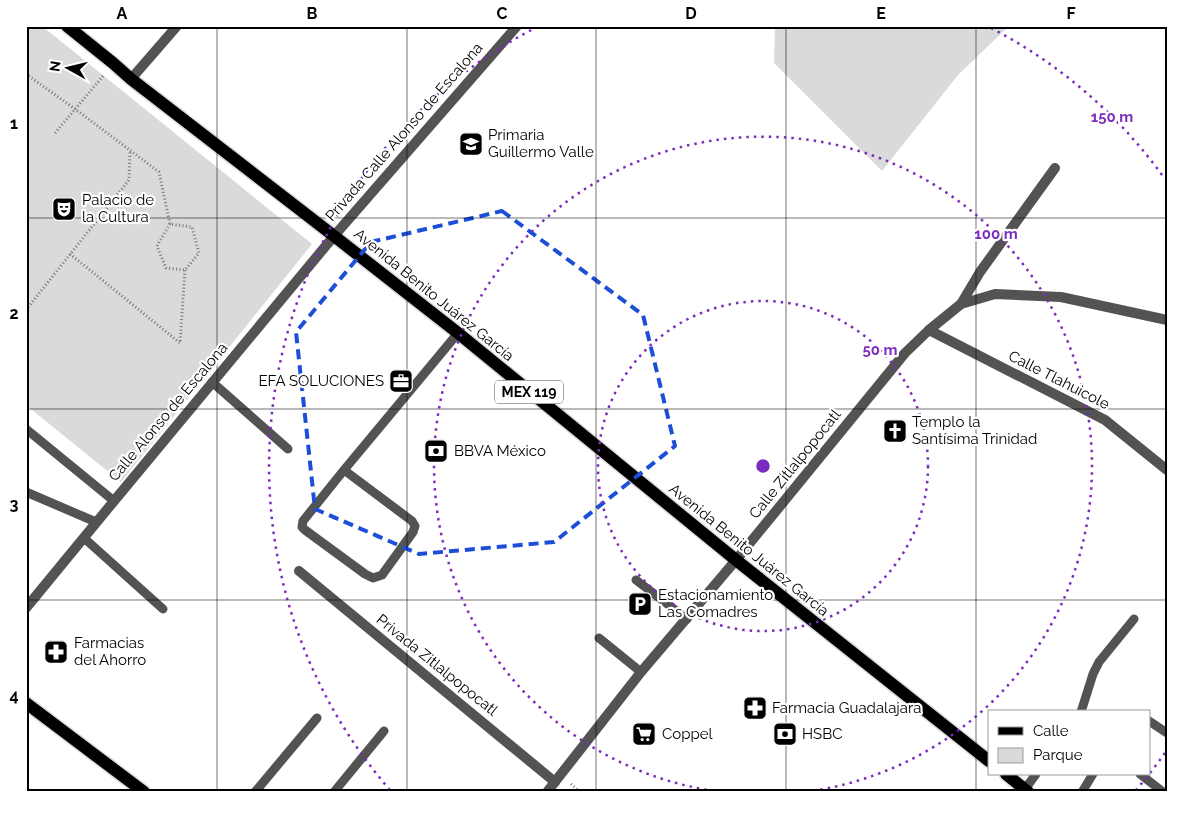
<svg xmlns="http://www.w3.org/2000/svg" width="1193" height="818" viewBox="0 0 1193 818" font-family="Raleway,sans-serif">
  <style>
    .green { fill: #dadada }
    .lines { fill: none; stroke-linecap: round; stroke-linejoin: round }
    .primary-casing { stroke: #dbdbdb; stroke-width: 15 }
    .path { stroke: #757575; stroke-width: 3; stroke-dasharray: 1 2.5; stroke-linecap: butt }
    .service { stroke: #535353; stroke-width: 9 }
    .minor { stroke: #535353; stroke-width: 10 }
    .tertiary { stroke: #535353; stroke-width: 10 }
    .primary { stroke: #000; stroke-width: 12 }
    .marked { fill: none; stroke: #1d4ed8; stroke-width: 4; stroke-dasharray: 10 6; stroke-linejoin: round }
    .grid { fill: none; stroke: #000; stroke-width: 1; stroke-opacity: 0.55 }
    .ring { fill: none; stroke: #7b2cbf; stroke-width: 2.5; stroke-dasharray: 2.5 5 }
    .labels { text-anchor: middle; stroke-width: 4.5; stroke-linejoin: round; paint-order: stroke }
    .shield { fill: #fff; stroke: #4c4c4c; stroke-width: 1 }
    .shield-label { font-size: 14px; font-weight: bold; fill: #000 }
    .street-label { font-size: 15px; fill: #000; stroke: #fff }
    .poi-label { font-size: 15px; fill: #000; stroke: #fff; text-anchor: start }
    .centre { fill: #7b2cbf; stroke: #fff; stroke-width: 2.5 }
    .ring-label { font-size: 15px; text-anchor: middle; font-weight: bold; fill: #7b2cbf; stroke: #fff; stroke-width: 4.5; stroke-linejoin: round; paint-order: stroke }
    .neatline { fill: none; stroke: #000; stroke-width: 2 }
    .grid-label { font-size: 16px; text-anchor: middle; font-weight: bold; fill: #000 }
  </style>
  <rect width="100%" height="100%" fill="#fff"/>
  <path class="green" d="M 26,26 L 42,26 L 312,244 L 121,482 L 26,405 Z
    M 775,26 L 1009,26 L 958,75 L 882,171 L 774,63 Z"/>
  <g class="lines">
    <g class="primary-casing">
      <path id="primary" d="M 67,26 L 113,63 L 131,79 L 334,236 L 458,333 L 736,560 L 989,761
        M 26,703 L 144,792
        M 1006,774 L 1028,792"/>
    </g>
    <path class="path" d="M 26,74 L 75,109 L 159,172 L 170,224 L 192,227 L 199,253 L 185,270 L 166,268 L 157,246 L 170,224
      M 55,133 L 104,75
      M 70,254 L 180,343 L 185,270
      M 26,310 L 129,180 L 130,150
      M 571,784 L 580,792"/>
    <path class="service" d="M 212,382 L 288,449
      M 26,429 L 114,501
      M 344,470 L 412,521 L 415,526 L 413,532 L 382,575 L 373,578 L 365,574 L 305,530 L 302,527 L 303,521 L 344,470 L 458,333
      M 26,492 L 96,522
      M 84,538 L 163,609
      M 636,580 L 687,619
      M 599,638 L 641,672
      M 1081,712 L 1093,674 L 1099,662 L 1134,619
      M 1149,721 L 1167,733
      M 1140,774 L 1163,792
      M 1025,789 L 1036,774
      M 255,792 L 317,718
      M 334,792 L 384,731
      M 1082,792 L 1093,774"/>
    <path class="minor" d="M 131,79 L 177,26
      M 961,304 L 980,272 L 1055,168
      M 929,330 L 1105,420 L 1167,470
      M 299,571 L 555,782
      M 26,608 L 114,501 L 334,236 L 517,26"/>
    <path class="tertiary" d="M 547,792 L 641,672 L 736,560 L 905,353 L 929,330 L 961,304 L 995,294 L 1061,297 L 1167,320"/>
    <use href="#primary" class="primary"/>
  </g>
  <path class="marked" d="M 502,211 L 643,315 L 675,446 L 554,542 L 419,554 L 315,509 L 296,332 L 371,242 Z"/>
  <path class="grid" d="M 217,26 L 217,792M 407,26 L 407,792M 596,26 L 596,792M 786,26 L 786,792M 976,26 L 976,792M 26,218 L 1167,218M 26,409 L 1167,409M 26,600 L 1167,600"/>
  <g class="ring">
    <circle cx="763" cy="466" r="165"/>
    <path d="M714 791A329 329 0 1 1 812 791"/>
    <path d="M1165 753A494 494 0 0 1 1136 790M390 790A494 494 0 0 1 535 28M991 28A494 494 0 0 1 1165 179"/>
  </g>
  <defs>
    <g id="school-square" transform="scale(1.25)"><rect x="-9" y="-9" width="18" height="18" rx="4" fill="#000" stroke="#fff"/><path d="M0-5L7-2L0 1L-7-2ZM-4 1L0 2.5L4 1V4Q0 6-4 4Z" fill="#fff"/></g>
    <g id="theatre-square" transform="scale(1.25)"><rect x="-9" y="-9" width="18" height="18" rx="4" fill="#000" stroke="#fff"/><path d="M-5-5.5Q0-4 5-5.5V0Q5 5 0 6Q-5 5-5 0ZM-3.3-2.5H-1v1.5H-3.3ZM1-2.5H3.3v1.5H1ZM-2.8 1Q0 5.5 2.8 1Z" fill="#fff"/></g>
    <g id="office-square" transform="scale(1.25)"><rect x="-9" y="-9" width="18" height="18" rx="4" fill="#000" stroke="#fff"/><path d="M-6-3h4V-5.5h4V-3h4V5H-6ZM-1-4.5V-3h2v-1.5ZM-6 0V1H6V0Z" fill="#fff"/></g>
    <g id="church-square" transform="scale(1.25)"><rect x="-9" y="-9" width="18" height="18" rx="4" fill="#000" stroke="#fff"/><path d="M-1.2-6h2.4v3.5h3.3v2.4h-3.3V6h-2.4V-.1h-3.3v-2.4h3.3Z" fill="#fff"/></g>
    <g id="bank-square" transform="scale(1.25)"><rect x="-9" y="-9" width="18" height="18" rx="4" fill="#000" stroke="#fff"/><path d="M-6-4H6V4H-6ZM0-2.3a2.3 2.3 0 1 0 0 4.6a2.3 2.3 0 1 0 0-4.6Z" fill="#fff"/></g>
    <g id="parking-square" transform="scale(1.25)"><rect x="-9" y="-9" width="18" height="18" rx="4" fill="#000" stroke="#fff"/><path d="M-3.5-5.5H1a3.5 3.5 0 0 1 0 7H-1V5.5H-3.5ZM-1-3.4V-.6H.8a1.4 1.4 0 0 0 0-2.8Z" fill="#fff"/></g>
    <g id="pharmacy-square" transform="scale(1.25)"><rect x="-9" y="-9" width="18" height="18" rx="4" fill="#000" stroke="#fff"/><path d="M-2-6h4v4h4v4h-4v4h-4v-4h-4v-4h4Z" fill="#fff"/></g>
    <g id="supermarket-square" transform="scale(1.25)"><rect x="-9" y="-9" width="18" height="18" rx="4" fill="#000" stroke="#fff"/><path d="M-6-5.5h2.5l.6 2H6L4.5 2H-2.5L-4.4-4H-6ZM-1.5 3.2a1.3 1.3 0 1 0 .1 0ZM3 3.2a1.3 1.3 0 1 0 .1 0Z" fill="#fff"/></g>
  </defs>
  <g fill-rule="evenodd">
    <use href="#school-square" x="471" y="144"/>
    <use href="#theatre-square" x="64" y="209"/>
    <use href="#office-square" x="401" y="381"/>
    <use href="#church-square" x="895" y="431"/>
    <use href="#bank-square" x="436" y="451"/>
    <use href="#parking-square" x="640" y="604"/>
    <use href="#pharmacy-square" x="56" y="652"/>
    <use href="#pharmacy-square" x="755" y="708"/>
    <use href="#supermarket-square" x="644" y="734"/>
    <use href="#bank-square" x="785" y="734"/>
  </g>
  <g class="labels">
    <rect class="shield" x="495" y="380.5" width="68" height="23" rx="4"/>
    <g class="shield-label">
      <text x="529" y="397">MEX 119</text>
    </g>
    <g class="street-label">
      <text transform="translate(404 132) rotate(-49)" y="5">Privada Calle Alonso de Escalona</text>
      <text transform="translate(434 295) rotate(39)" y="5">Avenida Benito Juárez García</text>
      <text transform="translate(1059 380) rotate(27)" y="5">Calle Tlahuicole</text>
      <text transform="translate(168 412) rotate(-50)" y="5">Calle Alonso de Escalona</text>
      <text transform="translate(795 464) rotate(-51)" y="5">Calle Zitlalpopocatl</text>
      <text transform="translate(749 550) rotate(39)" y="5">Avenida Benito Juárez García</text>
      <text transform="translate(437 665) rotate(39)" y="5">Privada Zitlalpopocatl</text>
    </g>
    <g class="poi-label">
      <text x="488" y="140">Primaria<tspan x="488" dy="17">Guillermo Valle</tspan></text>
      <text x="82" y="205">Palacio de<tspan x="82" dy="17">la Cultura</tspan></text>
      <text x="384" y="386" text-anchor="end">EFA SOLUCIONES</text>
      <text x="912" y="427">Templo la<tspan x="912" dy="17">Santísima Trinidad</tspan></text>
      <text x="454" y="456">BBVA México</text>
      <text x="658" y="600">Estacionamiento<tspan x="658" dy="17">Las Comadres</tspan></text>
      <text x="74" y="648">Farmacias<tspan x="74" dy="17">del Ahorro</tspan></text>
      <text x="772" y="713">Farmacia Guadalajara</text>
      <text x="662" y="739">Coppel</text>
      <text x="802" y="739">HSBC</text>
    </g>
  </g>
  <circle cx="763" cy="466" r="8" class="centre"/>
  <g class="ring-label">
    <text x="1112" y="122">150 m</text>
    <text x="996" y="239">100 m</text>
    <text x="880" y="355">50 m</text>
  </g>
  <rect width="1193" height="818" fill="none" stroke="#ffffff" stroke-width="55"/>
  <rect x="988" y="710" width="162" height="65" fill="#ffffff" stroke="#999999"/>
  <rect x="998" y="727" width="25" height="8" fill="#000000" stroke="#999999"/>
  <text x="1033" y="736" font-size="15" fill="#000000">Calle</text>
  <rect x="998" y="748" width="25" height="15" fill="#dadada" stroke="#999999"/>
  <text x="1033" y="760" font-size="15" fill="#000000">Parque</text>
  <g transform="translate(68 68) rotate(278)" stroke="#ffffff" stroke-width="4" paint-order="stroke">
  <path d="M0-4L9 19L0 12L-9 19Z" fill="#000000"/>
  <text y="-8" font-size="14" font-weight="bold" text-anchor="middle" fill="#000000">N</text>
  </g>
  <rect x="28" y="28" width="1138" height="762" class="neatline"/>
  <g class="grid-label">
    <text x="122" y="19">A</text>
    <text x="312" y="19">B</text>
    <text x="502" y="19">C</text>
    <text x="691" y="19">D</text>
    <text x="881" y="19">E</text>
    <text x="1071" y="19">F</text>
    <text x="14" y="129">1</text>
    <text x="14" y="319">2</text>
    <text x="14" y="510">3</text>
    <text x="14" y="701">4</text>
  </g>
</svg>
